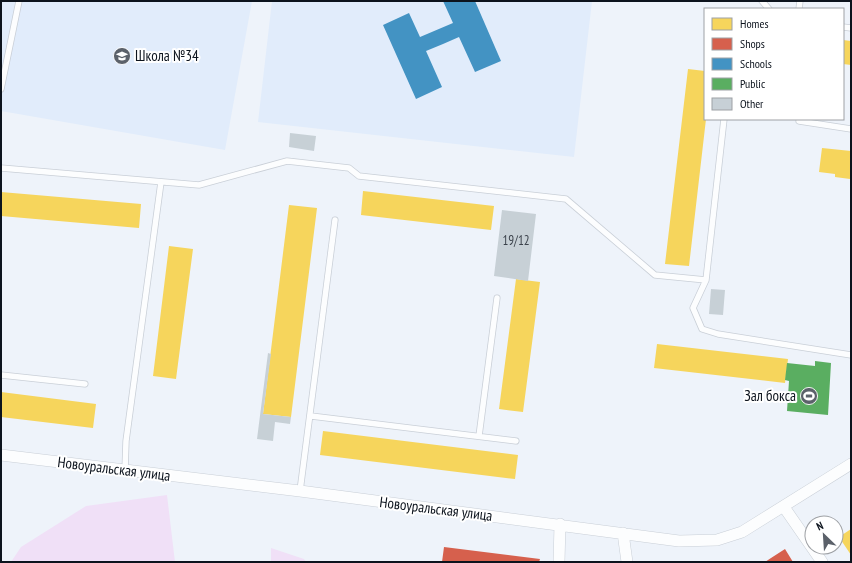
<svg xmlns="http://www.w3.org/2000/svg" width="852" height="563" viewBox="0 0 852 563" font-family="'PT Sans Narrow',sans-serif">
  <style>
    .built { fill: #e1ecfb }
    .green { fill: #f0e0f7 }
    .homes { fill: #f6d55c }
    .shops { fill: #d6604d }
    .schools { fill: #4393c3 }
    .public { fill: #5aae61 }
    .building { fill: #c7d0d6 }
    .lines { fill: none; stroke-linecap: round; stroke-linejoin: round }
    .lane-casing { stroke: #c9cfd7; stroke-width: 7 }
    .street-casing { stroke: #c9cfd7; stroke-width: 12 }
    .lane { stroke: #fcfdfe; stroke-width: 5.5 }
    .street { stroke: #fcfdfe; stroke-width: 11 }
    .labels { text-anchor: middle; stroke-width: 4; stroke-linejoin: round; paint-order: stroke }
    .number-label { font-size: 13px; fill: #3b424b }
    .poi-label { font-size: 15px; fill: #0c131d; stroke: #fff; text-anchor: start }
    .street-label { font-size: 15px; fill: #0c131d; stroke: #fff }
  </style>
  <rect width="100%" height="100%" fill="#eef3fa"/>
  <path class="built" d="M 1,1 L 252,1 L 225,150 L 1,111 Z
    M 272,1 L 592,1 L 574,157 L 258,122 Z"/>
  <path class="green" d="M 167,495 L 175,562 L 11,562 L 21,547 L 86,506 Z
    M 271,548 L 304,559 L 306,562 L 271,562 Z"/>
  <path class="homes" d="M 843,40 L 851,41 L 851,65 L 843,64 Z
    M 688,69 L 705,71 L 706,119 L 689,266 L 665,264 Z
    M 822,148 L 851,151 L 850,179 L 835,177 L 835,174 L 819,172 Z
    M 363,191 L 494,206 L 491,230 L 361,215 Z
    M 1,192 L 141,204 L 139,228 L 1,216 Z
    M 289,205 L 317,208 L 291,417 L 263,414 Z
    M 169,246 L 193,249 L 176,379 L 153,376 Z
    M 516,279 L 540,282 L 523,412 L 499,409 Z
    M 657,344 L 788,359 L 785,383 L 654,368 Z
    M 1,392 L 96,404 L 93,428 L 1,417 Z
    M 323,431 L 518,455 L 515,479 L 320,455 Z
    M 851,529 L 851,555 L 839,537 Z"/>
  <path class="shops" d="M 444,547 L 540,559 L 539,562 L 442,562 Z
    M 785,549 L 793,562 L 765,562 L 771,558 Z"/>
  <path class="schools" d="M 443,1 L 475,1 L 501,61 L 475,72 L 459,37 L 443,44 L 426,51 L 442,87 L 416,99 L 383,25 L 409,13 L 420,37 L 453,23 Z"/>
  <path class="public" d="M 815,361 L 831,363 L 828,415 L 787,411 L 789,381 L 785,380 L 787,363 L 815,366 Z"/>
  <path class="building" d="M 290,133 L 316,136 L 314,151 L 289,147 Z
    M 502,210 L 536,214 L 528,281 L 494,276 Z
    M 711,289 L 725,290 L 723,315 L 709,314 Z
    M 268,353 L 271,354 L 263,414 L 291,417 L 290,424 L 275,422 L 273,441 L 257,439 Z"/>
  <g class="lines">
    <g class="lane-casing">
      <path id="lane" d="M 762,1 L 769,9
        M 799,9 L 800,1
        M 843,27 L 851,28
        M 1,89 L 19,1
        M 724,119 L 706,280 L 693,308 L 702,329 L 718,334 L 851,355
        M 799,121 L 851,129
        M 1,168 L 199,185 L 287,161 L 349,168 L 359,176 L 566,199 L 655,275 L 706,280
        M 1,375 L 85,384
        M 311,416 L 516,441
        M 479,436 L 497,298
        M 125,470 L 126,441 L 161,182
        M 300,491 L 335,220"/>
    </g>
    <g class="street-casing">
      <path id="street" d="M 1,455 L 300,491 L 679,541 L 717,540 L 742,532 L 851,464
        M 784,507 L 822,562
        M 623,533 L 627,562
        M 559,562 L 560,524"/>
    </g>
    <use href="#lane" class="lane"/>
    <use href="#street" class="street"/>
  </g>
  <defs>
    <g id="school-disc" transform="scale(0.9)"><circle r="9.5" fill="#5b616a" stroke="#fff"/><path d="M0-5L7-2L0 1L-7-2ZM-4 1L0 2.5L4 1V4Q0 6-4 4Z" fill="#fff"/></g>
    <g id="stadium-disc" transform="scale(0.9)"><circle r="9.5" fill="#5b616a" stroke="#fff"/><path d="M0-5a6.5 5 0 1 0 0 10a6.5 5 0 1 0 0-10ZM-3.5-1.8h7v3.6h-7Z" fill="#fff"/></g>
  </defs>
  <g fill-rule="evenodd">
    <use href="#school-disc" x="122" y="56"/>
    <use href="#stadium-disc" x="809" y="396"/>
  </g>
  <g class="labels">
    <g class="number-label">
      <text x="516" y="245">19/12</text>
    </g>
    <g class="poi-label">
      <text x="135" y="61">Школа №34</text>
      <text x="796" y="401" text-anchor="end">Зал бокса</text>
    </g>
    <g class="street-label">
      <text transform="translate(114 469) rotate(7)" y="5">Новоуральская улица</text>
      <text transform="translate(436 509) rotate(7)" y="5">Новоуральская улица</text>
    </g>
  </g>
  <rect width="852" height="563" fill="none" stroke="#0c131d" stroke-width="4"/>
  <rect x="704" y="8" width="140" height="112" fill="#ffffff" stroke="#9ea1a5"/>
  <rect x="712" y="18" width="20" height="12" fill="#f6d55c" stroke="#9ea1a5"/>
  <text x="740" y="28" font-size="12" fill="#0c131d">Homes</text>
  <rect x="712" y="38" width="20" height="12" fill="#d6604d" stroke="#9ea1a5"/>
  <text x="740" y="48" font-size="12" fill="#0c131d">Shops</text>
  <rect x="712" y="58" width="20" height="12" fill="#4393c3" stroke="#9ea1a5"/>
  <text x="740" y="68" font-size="12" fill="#0c131d">Schools</text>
  <rect x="712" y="78" width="20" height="12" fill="#5aae61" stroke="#9ea1a5"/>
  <text x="740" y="88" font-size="12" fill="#0c131d">Public</text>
  <rect x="712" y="98" width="20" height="12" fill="#c7d0d6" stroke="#9ea1a5"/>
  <text x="740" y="108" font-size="12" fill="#0c131d">Other</text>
  <g transform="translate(824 535) rotate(335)"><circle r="19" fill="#ffffff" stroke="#9ea1a5"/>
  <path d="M0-3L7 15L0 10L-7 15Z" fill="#5b616a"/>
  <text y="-6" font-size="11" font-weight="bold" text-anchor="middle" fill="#0c131d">N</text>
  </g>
</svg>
